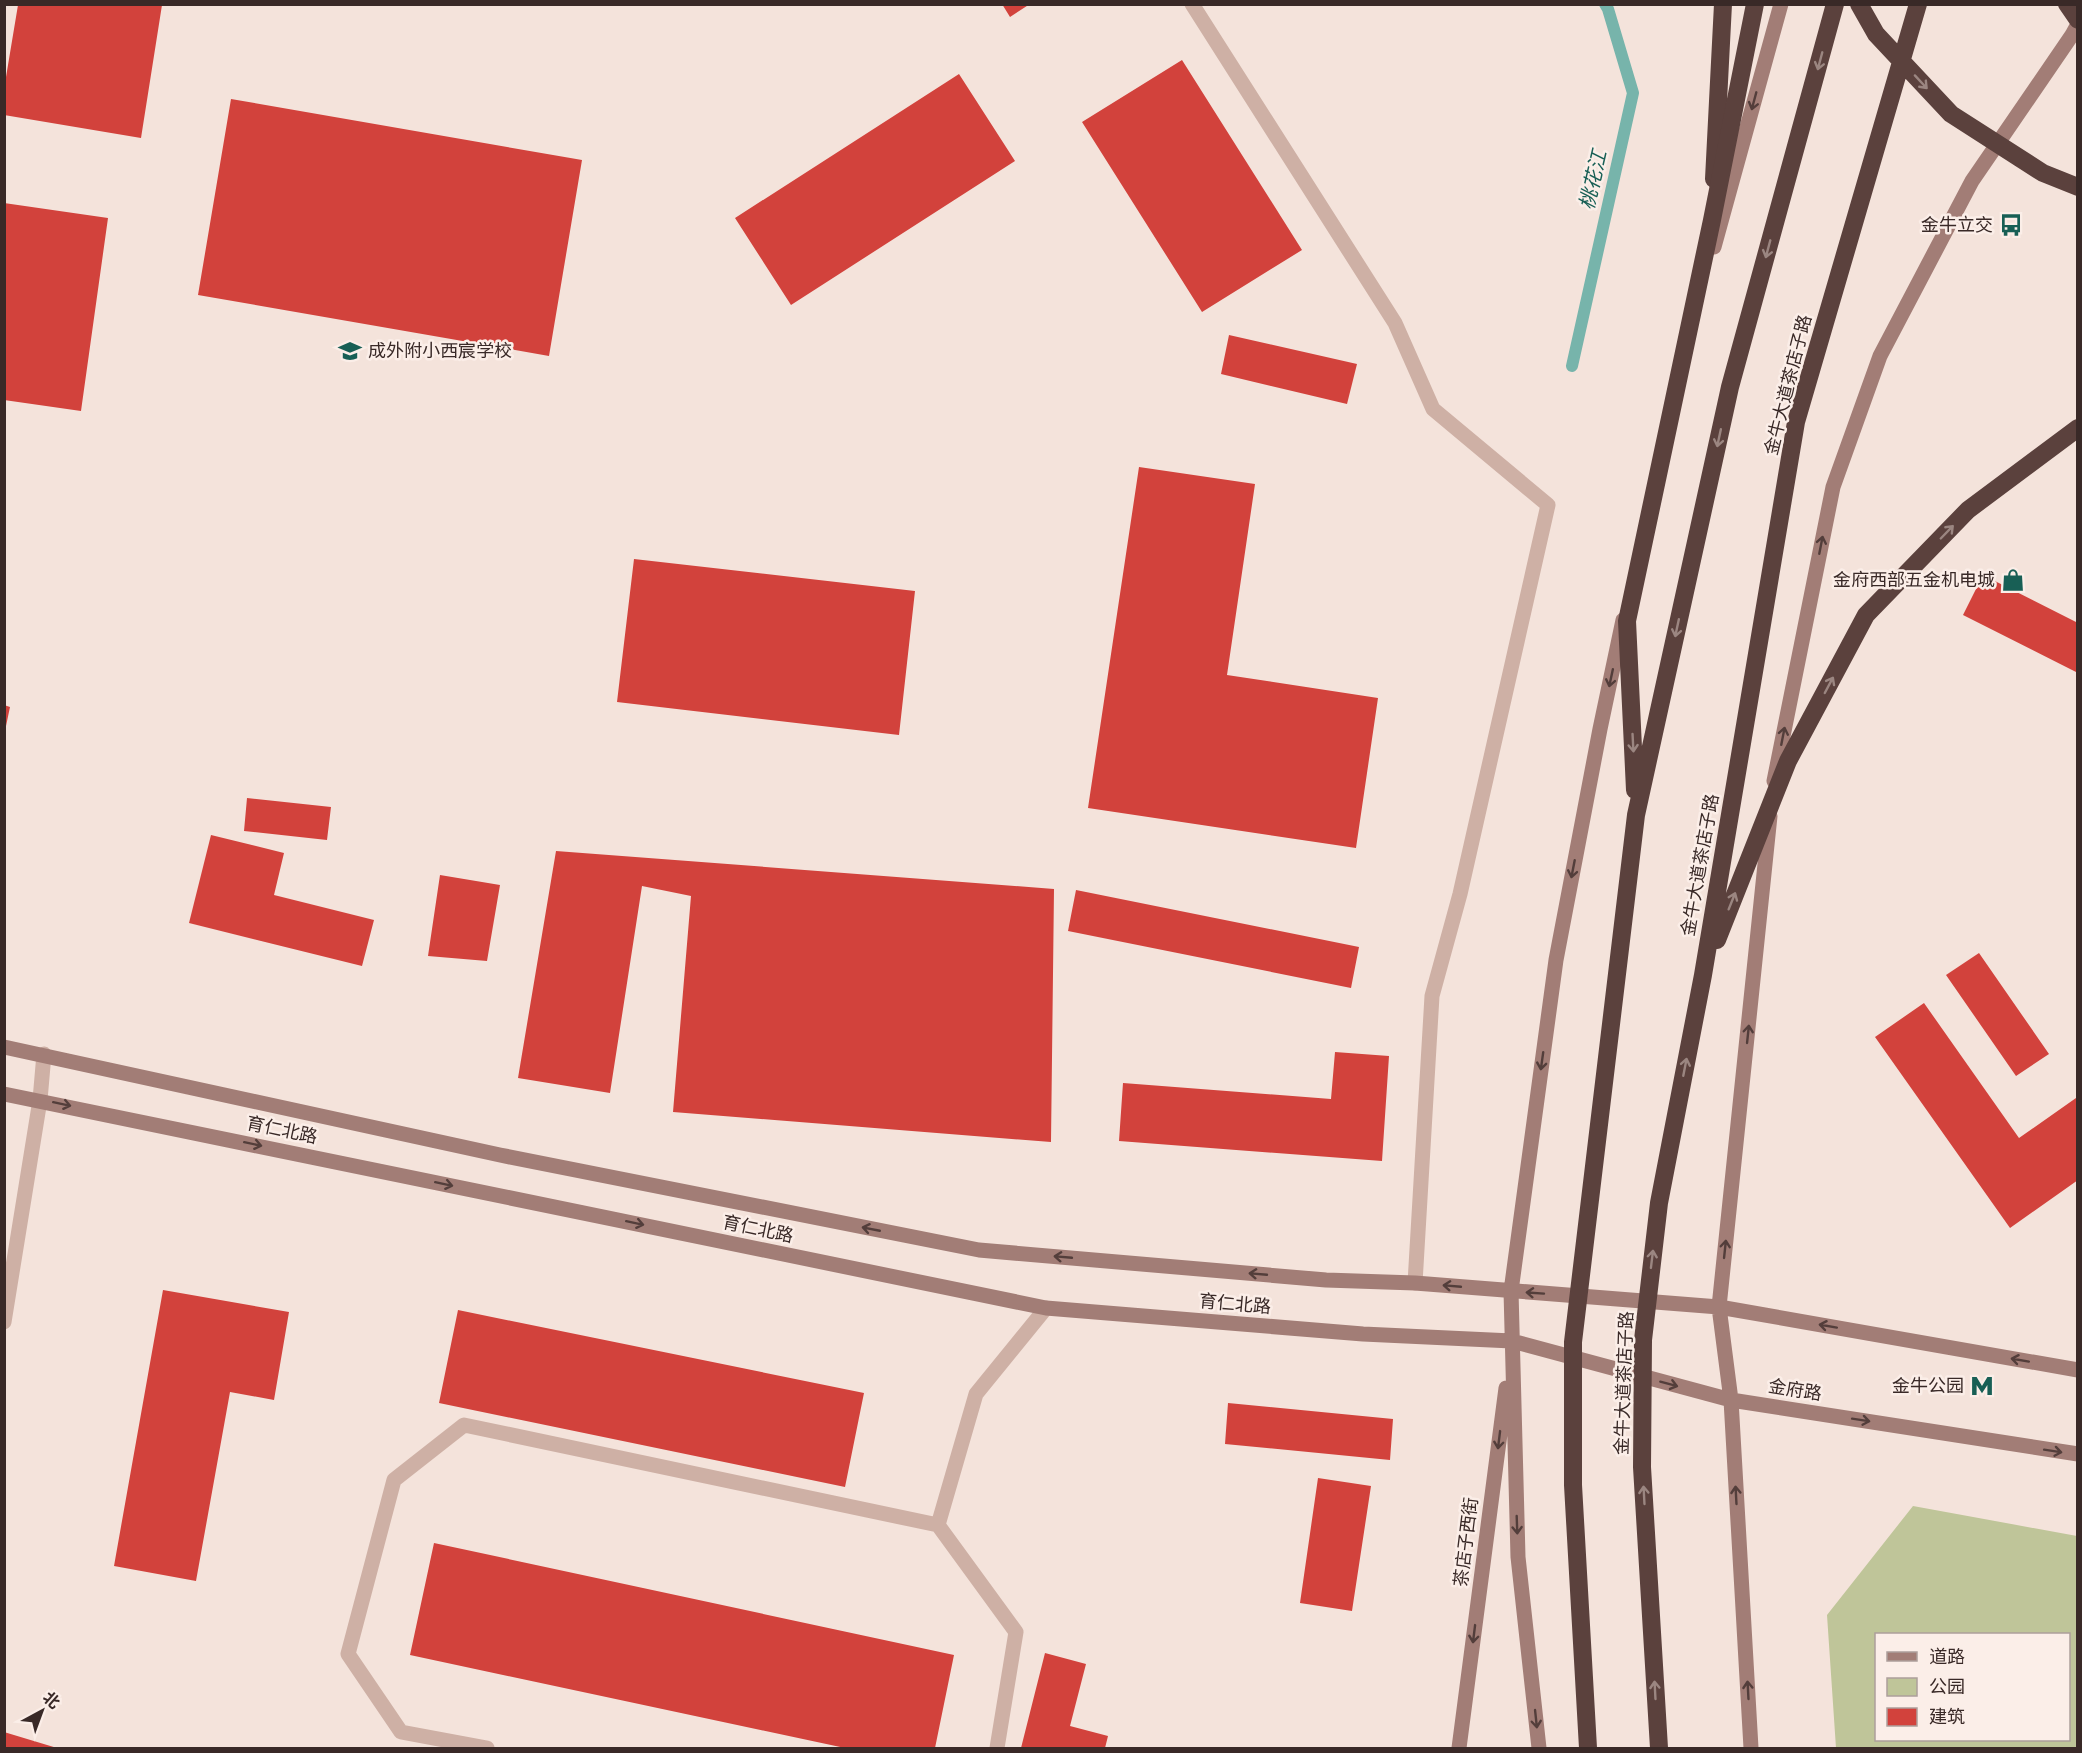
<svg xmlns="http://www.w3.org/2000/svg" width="2082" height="1753" viewBox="0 0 2082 1753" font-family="'Alegreya Sans','Noto Sans SC',sans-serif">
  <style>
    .green { fill: #bfc599; fill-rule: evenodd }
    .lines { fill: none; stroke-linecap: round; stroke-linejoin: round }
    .stream { stroke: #77b4ab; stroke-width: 12 }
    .building { fill: #d2423c }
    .lane { stroke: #ceb0a5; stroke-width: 15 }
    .street { stroke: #ceb0a5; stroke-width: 15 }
    .secondary { stroke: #a27d76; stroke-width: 15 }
    .highway { stroke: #5b413d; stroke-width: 18 }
    .highway-bridge { stroke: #5b413d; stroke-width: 18 }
    .oneway { stroke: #9b8681 }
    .oneway2 { stroke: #533e3b }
    .labels { text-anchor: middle; stroke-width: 5; stroke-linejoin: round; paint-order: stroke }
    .poi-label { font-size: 18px; fill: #392927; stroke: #fbeee8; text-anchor: end }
    .street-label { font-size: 18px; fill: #392927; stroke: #fbeee8 }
    .water-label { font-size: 20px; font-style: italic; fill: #185f55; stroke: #fbeee8 }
  </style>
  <rect width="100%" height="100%" fill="#f4e3db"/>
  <path class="green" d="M 1913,1506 L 2077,1536 L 2077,1748 L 1836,1748 L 1827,1615 ZM 1876,1634 L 2068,1634 L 2068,1740 L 1876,1740 Z"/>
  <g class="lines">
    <path class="stream" d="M 1572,366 L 1633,93 L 1608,9 L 1605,4"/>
  </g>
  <path class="building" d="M 1002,4 L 1030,4 L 1010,17 Z
    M 18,5 L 162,5 L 141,138 L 4,115 L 4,89 Z
    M 1182,60 L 1302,250 L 1202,312 L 1082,122 Z
    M 959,74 L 1015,161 L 791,305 L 735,218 Z
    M 231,99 L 582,160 L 549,356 L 198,295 Z
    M 4,203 L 108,218 L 81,411 L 4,400 Z
    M 1229,335 L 1357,364 L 1347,404 L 1221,374 Z
    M 1139,467 L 1255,484 L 1227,675 L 1378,698 L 1356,848 L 1088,808 Z
    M 634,559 L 915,591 L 899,735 L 617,702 Z
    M 1983,575 L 2078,623 L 2078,673 L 1963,615 Z
    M 4,705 L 10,707 L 6,726 L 4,726 Z
    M 247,798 L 331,807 L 327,840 L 244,831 Z
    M 211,835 L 284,853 L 274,895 L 374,920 L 362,966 L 189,923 Z
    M 556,851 L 1054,889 L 1051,1142 L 673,1112 L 691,896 L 642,886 L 610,1093 L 518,1078 Z
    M 440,875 L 500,885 L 487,961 L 428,956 Z
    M 1076,890 L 1359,947 L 1351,988 L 1068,931 Z
    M 1979,953 L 2049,1054 L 2016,1076 L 1946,975 Z
    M 1924,1003 L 2019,1138 L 2076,1098 L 2078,1099 L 2078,1180 L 2010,1228 L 1875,1037 Z
    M 1335,1052 L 1389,1056 L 1382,1161 L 1119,1141 L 1123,1083 L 1331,1099 Z
    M 163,1290 L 289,1312 L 274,1400 L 230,1392 L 196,1581 L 114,1566 Z
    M 458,1310 L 864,1393 L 845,1487 L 439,1403 Z
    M 1228,1403 L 1393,1419 L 1390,1460 L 1225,1444 Z
    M 1318,1478 L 1371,1486 L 1352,1611 L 1300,1603 Z
    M 434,1543 L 954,1655 L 935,1748 L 845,1748 L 410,1655 Z
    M 1045,1653 L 1086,1664 L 1070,1726 L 1108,1736 L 1105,1748 L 1021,1748 Z
    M 4,1732 L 57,1748 L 4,1748 Z"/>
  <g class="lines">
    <path class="lane" d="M 1192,4 L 1395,323 L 1433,409 L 1548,505 L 1460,894 L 1432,996 L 1415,1283
      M 938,1525 L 976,1394 L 1046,1308
      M 487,1748 L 401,1732 L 348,1654 L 394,1480 L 464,1425 L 938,1525 L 1016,1632 L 997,1748"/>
    <path class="street" d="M 4,1322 L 40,1100 L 44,1054"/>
    <path class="secondary" d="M 1714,247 L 1781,4
      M 1774,781 L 1833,487 L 1880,356 L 1972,181 L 2072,35 L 2078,24
      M 4,1047 L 500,1155 L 979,1250 L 1326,1280 L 1415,1283 L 1719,1307 L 2078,1370
      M 4,1094 L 1046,1308 L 1363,1334 L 1512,1341 L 1731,1400 L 2078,1454
      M 1459,1748 L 1506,1388
      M 1539,1748 L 1518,1557 L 1511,1291 L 1556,960 L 1600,729 L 1623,620
      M 1751,1748 L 1731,1400 L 1719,1307 L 1770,816"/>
    <path class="highway" d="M 2067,4 L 2078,20
      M 1714,179 L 1723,4"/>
    <path class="highway-bridge" d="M 1859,4 L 1876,34 L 1951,114 L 2043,173 L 2078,187
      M 1635,790 L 1627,621 L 1712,220 L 1755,4
      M 1717,940 L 1788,761 L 1866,615 L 1968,510 L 2078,428
      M 1588,1748 L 1573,1485 L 1573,1342 L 1636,815 L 1730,387 L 1835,4
      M 1659,1748 L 1642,1467 L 1643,1340 L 1659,1203 L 1703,975 L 1796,422 L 1918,4"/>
  </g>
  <defs><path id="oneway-shaft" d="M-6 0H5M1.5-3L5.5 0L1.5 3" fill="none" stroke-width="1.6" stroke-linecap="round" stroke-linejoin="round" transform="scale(1.5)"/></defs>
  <g class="oneway">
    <use href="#oneway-shaft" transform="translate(1820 61) rotate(105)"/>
    <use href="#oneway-shaft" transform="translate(1921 82) rotate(47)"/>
    <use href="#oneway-shaft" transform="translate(1768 249) rotate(105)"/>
    <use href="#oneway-shaft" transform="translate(1719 438) rotate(102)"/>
    <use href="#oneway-shaft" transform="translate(1947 532) rotate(-46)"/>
    <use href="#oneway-shaft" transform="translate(1677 628) rotate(102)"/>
    <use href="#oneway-shaft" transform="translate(1829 685) rotate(-62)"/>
    <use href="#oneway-shaft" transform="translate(1633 743) rotate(87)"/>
    <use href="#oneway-shaft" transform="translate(1732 901) rotate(-68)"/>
    <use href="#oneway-shaft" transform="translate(1685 1067) rotate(-79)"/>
    <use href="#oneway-shaft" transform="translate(1652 1259) rotate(-83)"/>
    <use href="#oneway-shaft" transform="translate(1644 1495) rotate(-93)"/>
    <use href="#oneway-shaft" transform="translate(1655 1690) rotate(-93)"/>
  </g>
  <g class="oneway2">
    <use href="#oneway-shaft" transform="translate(1754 101) rotate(105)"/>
    <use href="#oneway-shaft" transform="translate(1821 545) rotate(-79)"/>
    <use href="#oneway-shaft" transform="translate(1611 678) rotate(102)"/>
    <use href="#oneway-shaft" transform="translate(1783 736) rotate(-79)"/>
    <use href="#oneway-shaft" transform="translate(1573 869) rotate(101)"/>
    <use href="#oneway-shaft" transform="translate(1748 1034) rotate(-84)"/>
    <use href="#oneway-shaft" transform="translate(1542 1061) rotate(98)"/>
    <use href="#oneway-shaft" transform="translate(62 1104) rotate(12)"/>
    <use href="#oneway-shaft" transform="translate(253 1144) rotate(12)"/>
    <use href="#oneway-shaft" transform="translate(444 1184) rotate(12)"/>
    <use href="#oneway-shaft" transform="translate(635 1223) rotate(12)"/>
    <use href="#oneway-shaft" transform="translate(871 1229) rotate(-169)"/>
    <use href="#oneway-shaft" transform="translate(1725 1249) rotate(-84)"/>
    <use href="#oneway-shaft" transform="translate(1063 1257) rotate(-175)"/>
    <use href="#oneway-shaft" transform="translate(1258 1274) rotate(-175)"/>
    <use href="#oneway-shaft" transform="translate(1452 1286) rotate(-175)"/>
    <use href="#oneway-shaft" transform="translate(1535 1293) rotate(-176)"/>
    <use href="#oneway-shaft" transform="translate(1828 1326) rotate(-170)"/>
    <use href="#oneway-shaft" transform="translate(2020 1360) rotate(-170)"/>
    <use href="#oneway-shaft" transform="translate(1669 1384) rotate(15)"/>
    <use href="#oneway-shaft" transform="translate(1861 1420) rotate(9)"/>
    <use href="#oneway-shaft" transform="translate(1499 1440) rotate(97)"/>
    <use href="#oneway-shaft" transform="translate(2053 1451) rotate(9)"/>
    <use href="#oneway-shaft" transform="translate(1736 1495) rotate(-93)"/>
    <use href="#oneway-shaft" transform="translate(1517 1525) rotate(88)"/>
    <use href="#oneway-shaft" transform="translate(1474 1634) rotate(97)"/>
    <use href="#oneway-shaft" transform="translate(1748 1690) rotate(-93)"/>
    <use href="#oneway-shaft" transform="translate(1536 1719) rotate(84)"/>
  </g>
  <defs>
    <g id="bus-bare" transform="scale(1.8)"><path d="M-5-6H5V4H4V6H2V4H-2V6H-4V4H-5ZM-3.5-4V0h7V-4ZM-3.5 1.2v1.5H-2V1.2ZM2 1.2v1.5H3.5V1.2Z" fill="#185f55" stroke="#fbeee8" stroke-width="2.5" paint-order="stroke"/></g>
    <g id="school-bare" transform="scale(1.8)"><path d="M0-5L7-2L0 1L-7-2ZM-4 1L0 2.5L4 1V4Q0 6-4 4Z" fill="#185f55" stroke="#fbeee8" stroke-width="2.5" paint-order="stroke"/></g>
    <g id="shop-bare" transform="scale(1.8)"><path d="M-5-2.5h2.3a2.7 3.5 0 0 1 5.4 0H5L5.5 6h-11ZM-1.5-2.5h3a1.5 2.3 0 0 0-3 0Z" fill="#185f55" stroke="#fbeee8" stroke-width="2.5" paint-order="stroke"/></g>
    <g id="metro-bare" transform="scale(1.8)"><path d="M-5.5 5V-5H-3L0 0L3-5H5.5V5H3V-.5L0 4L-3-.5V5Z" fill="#185f55" stroke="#fbeee8" stroke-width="2.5" paint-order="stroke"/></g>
  </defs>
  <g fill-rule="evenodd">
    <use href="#bus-bare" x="2011" y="225"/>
    <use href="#school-bare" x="350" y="351"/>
    <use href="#shop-bare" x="2013" y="580"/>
    <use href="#metro-bare" x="1982" y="1386"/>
  </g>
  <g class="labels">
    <g class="poi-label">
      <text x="1993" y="231">金牛立交</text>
      <text x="368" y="357" text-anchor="start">成外附小西宸学校</text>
      <text x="1995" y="586">金府西部五金机电城</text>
      <text x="1964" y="1392">金牛公园</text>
    </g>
    <g class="street-label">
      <text transform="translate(1788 385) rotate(-76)" y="6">金牛大道茶店子路</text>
      <text transform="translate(1700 865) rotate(-80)" y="6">金牛大道茶店子路</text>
      <text transform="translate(282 1130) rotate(12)" y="6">育仁北路</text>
      <text transform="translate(758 1229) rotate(12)" y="6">育仁北路</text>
      <text transform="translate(1235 1304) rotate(5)" y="6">育仁北路</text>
      <text transform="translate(1624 1383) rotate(-88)" y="6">金牛大道茶店子路</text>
      <text transform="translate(1795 1390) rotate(9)" y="6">金府路</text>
      <text transform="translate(1466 1542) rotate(-83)" y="6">茶店子西街</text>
    </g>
    <g class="water-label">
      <text transform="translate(1593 180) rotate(-77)" y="7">桃花江</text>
    </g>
  </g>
  <rect width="2082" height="1753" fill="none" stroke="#392927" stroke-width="12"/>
  <rect x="1875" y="1633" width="195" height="108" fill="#fbeee8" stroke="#ad9f9b" stroke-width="1.5"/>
  <rect x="1887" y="1652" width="30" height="9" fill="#a27d76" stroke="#ad9f9b" stroke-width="1.5"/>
  <text x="1929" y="1663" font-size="18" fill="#392927">道路</text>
  <rect x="1887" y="1678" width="30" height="18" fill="#bfc599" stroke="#ad9f9b" stroke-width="1.5"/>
  <text x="1929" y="1693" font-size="18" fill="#392927">公园</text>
  <rect x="1887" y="1708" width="30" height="18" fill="#d2423c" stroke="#ad9f9b" stroke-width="1.5"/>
  <text x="1929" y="1723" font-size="18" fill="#392927">建筑</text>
  <g transform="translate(42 1711) rotate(41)" stroke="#fbeee8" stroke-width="4.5" paint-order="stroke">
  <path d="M0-4.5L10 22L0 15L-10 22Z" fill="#392927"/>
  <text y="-9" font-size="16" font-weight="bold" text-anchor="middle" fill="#392927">北</text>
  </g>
</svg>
